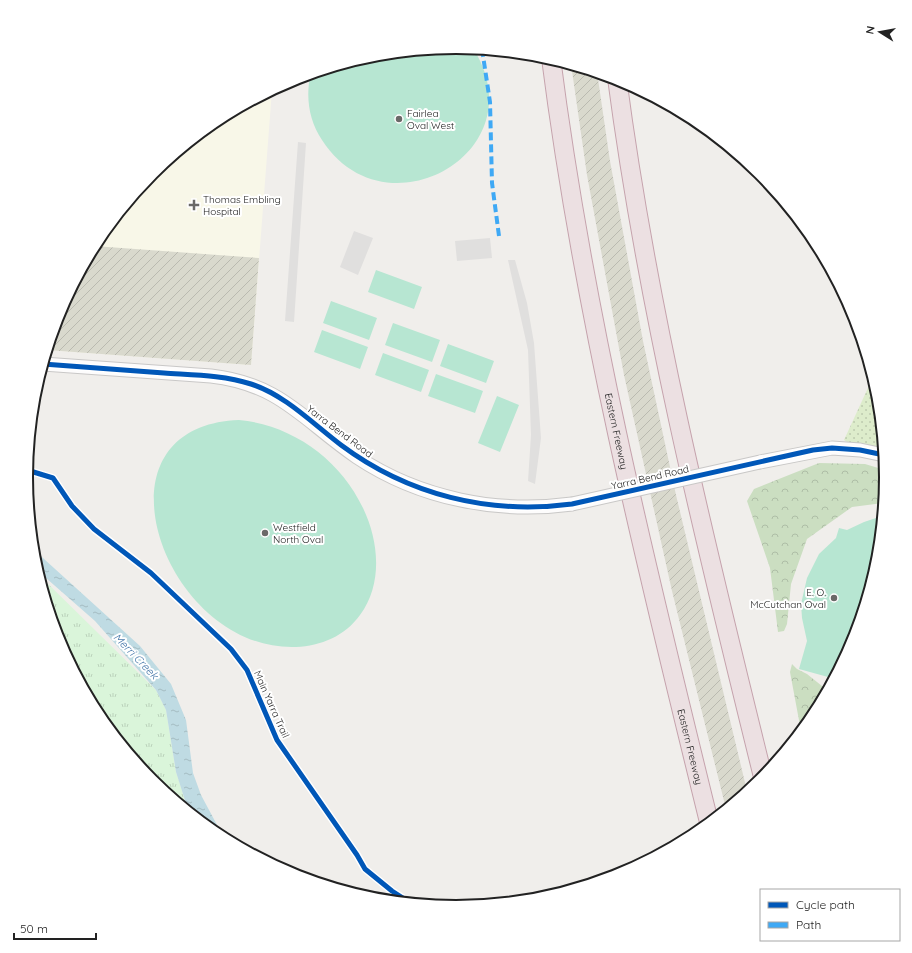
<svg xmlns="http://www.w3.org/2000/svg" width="912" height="953" viewBox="0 0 912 953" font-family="Quicksand,sans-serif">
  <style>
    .education { fill: #f8f7e8 }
    .construction { fill: url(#construction-furrows) }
    .grass { fill: url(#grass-dots) }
    .forest { fill: url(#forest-crowns) }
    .park { fill: url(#park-tufts) }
    .pitch { fill: #b7e6d2 }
    .parking { fill: #e0dfde }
    .water { fill: url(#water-ripples) }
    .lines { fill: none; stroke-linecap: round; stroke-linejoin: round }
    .tertiary-casing { stroke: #c9c8c7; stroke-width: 15 }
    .motorway-casing { stroke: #c5a2ac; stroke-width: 20 }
    .tertiary { stroke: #fdfcfc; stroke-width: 13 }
    .motorway { stroke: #ece0e2; stroke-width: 18 }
    .tertiary-bridge-casing { stroke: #c9c8c7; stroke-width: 15; stroke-linecap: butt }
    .tertiary-bridge { stroke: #fdfcfc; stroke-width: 13 }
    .quiet { stroke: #3fa9f5; stroke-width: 4; stroke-dasharray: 8 4; stroke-linecap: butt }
    .cycleway-casing { stroke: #fff; stroke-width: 8 }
    .cycleway { stroke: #0057b8; stroke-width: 5 }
    .poi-dot { fill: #6a6968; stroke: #fff; stroke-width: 1.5 }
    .labels { text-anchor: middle; stroke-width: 4; stroke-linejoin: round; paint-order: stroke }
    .poi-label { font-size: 10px; fill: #222; stroke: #fff; text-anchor: start }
    .street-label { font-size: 10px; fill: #222; stroke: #fff }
    .water-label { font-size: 11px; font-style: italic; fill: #4a7aab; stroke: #fff }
    .rim { fill: none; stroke: #222; stroke-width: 2 }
  </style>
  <defs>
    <pattern id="construction-furrows" width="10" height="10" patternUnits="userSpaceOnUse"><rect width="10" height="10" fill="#d9d9cd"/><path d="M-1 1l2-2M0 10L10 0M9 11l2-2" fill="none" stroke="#babab0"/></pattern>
    <pattern id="grass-dots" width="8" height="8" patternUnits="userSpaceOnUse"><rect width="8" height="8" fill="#ddeccb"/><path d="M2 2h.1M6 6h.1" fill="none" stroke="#bdcaae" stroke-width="1.8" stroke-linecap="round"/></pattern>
    <pattern id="forest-crowns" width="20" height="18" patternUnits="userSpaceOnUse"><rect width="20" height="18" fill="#cbdec1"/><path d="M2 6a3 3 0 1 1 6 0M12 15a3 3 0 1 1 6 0" fill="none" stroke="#aebea6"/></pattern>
    <pattern id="park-tufts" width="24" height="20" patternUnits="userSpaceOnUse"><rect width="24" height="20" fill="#daf5da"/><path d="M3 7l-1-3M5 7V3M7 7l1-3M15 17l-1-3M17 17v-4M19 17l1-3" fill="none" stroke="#bbd2bb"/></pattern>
    <pattern id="water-ripples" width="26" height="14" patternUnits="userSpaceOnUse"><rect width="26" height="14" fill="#bfdbe3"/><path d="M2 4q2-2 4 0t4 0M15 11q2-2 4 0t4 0" fill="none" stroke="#a4bcc2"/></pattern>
  </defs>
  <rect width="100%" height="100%" fill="#f0eeeb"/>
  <path class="education" d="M 272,90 L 251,365 L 47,350 L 59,312 L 99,237 L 152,172 L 217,119 Z"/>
  <path class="construction" d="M 571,64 L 597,72 L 610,161 L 643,341 L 676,495 L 747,791 L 726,809 L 672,591 L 624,375 L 587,175 Z
    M 94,246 L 259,258 L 251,365 L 47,350 L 59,312 Z"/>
  <path class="grass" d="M 873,377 L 878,393 L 884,455 L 860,450 L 844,440 Z"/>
  <path class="forest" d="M 819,463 L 865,464 L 885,470 L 883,503 L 852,507 L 807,539 L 791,584 L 787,624 L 784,631 L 778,632 L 770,568 L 747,501 L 754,489 Z
    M 792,664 L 797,669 L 807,674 L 827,690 L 813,716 L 801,731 L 790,672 Z"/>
  <path class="park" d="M 39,575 L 156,690 L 166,710 L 176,772 L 188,810 L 152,780 L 98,715 L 59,641 Z"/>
  <path class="pitch" d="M 456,47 L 473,48 C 539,152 385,238 322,140 C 309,121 305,96 311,73 L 372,55 Z
    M 376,270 L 422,287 L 414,309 L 368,292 Z
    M 331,301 L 377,318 L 369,340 L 323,323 Z
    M 393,323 L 440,340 L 432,362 L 385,345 Z
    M 322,330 L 368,347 L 360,369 L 314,352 Z
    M 448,344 L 494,361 L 486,383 L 440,366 Z
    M 383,353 L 429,370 L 421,392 L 375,375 Z
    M 436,374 L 483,391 L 475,413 L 428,396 Z
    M 497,396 L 519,405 L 500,452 L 478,443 Z
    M 239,420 C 292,425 340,459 363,508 C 379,541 383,584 360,615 C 345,636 321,646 296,647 C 165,652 83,426 239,420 Z
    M 882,516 L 878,561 L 853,641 L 831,682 L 828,677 L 799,669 L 807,641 L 802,618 L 801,604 L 807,578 L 819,554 L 836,538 L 839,528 L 847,530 L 864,522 Z"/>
  <path class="parking" d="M 298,142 L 306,143 L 294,322 L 285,321 Z
    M 354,231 L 373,238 L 358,275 L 340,267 Z
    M 490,238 L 492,258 L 457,261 L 455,241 Z
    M 508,260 L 515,260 L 527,303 L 534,343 L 541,438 L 535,484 L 528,481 L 531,435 L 528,350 Z"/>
  <path class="water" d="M 33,549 L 140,646 L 171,684 L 186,720 L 193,773 L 201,795 L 224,838 L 188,810 L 176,772 L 166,710 L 156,690 L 95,621 L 38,571 Z"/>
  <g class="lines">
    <g class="tertiary-casing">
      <path id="tertiary" d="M 43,364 L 211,376 C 281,384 304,421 357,457 C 420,499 498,514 572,504
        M 760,462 L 832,448 L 860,450 L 884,455"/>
    </g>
    <g class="motorway-casing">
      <g id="motorway">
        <path id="s1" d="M 551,58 C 584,317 647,570 709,822"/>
        <path d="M 617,78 C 648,314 706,546 763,777"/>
      </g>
    </g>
    <use href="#tertiary" class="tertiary"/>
    <use href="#motorway" class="motorway"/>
    <g class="tertiary-bridge-casing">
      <path id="tertiary-bridge" d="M 572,504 L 760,462"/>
    </g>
    <use href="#tertiary-bridge" class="tertiary-bridge"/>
    <path class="quiet" d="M 482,49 L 490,102 L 492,183 L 499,236"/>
    <g class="cycleway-casing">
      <path id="cycleway" d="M 43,364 C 83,367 124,370 164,373 C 193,375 223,375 251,384 C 285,395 312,423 341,445 C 408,495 489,515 572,504 L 813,450 L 832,448 L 860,450 L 884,455
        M 27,470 L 53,478 L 72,506 L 94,529 L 151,573 L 231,649 L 247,670 L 277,740 L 357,855 L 365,869 L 392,891 L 409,902"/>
    </g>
    <use href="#cycleway" class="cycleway"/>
  </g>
  <g class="poi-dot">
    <circle cx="399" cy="119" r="4"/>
    <path d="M192 199h4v4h4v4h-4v4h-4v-4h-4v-4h4z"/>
    <circle cx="265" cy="533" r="4"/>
    <circle cx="834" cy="598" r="4"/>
  </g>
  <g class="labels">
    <g class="poi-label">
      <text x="407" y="117">Fairlea<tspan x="407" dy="12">Oval West</tspan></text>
      <text x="203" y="203">Thomas Embling<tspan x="203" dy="12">Hospital</tspan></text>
      <text x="273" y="531">Westfield<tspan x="273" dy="12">North Oval</tspan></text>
      <text x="826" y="596" text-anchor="end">E. O.<tspan x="826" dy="12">McCutchan Oval</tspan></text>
    </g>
    <g class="street-label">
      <text transform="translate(340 431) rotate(37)" y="4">Yarra Bend Road</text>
      <text dy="4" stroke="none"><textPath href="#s1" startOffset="379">Eastern Freeway</textPath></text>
      <text transform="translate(650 477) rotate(-13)" y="4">Yarra Bend Road</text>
      <text transform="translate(272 704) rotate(66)" y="4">Main Yarra Trail</text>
      <text dy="4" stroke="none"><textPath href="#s1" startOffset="703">Eastern Freeway</textPath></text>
    </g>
    <g class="water-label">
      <text transform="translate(136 656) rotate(46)" y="4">Merri Creek</text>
    </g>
  </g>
  <path d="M0 0H912V953H0ZM33 477a423 423 0 1 1 846 0a423 423 0 1 1-846 0Z" fill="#fff" fill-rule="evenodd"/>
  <path class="rim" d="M33 477a423 423 0 1 1 846 0a423 423 0 1 1-846 0Z"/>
  <rect x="760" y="889" width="140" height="52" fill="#ffffff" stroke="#a7a7a7"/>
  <rect x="768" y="902" width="20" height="6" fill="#0057b8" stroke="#a7a7a7"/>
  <text x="796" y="909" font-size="12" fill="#222222">Cycle path</text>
  <rect x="768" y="922" width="20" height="6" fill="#3fa9f5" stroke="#a7a7a7"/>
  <text x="796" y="929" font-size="12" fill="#222222">Path</text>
  <g transform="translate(880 32) rotate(281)" stroke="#ffffff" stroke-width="3" paint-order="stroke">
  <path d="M0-3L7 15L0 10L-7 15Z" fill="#222222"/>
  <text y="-6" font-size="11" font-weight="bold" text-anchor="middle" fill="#222222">N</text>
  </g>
  <path d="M14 933v6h82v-6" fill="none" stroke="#222222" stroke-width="2"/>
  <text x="20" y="933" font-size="12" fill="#222222" stroke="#ffffff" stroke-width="3" paint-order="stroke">50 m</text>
</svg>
